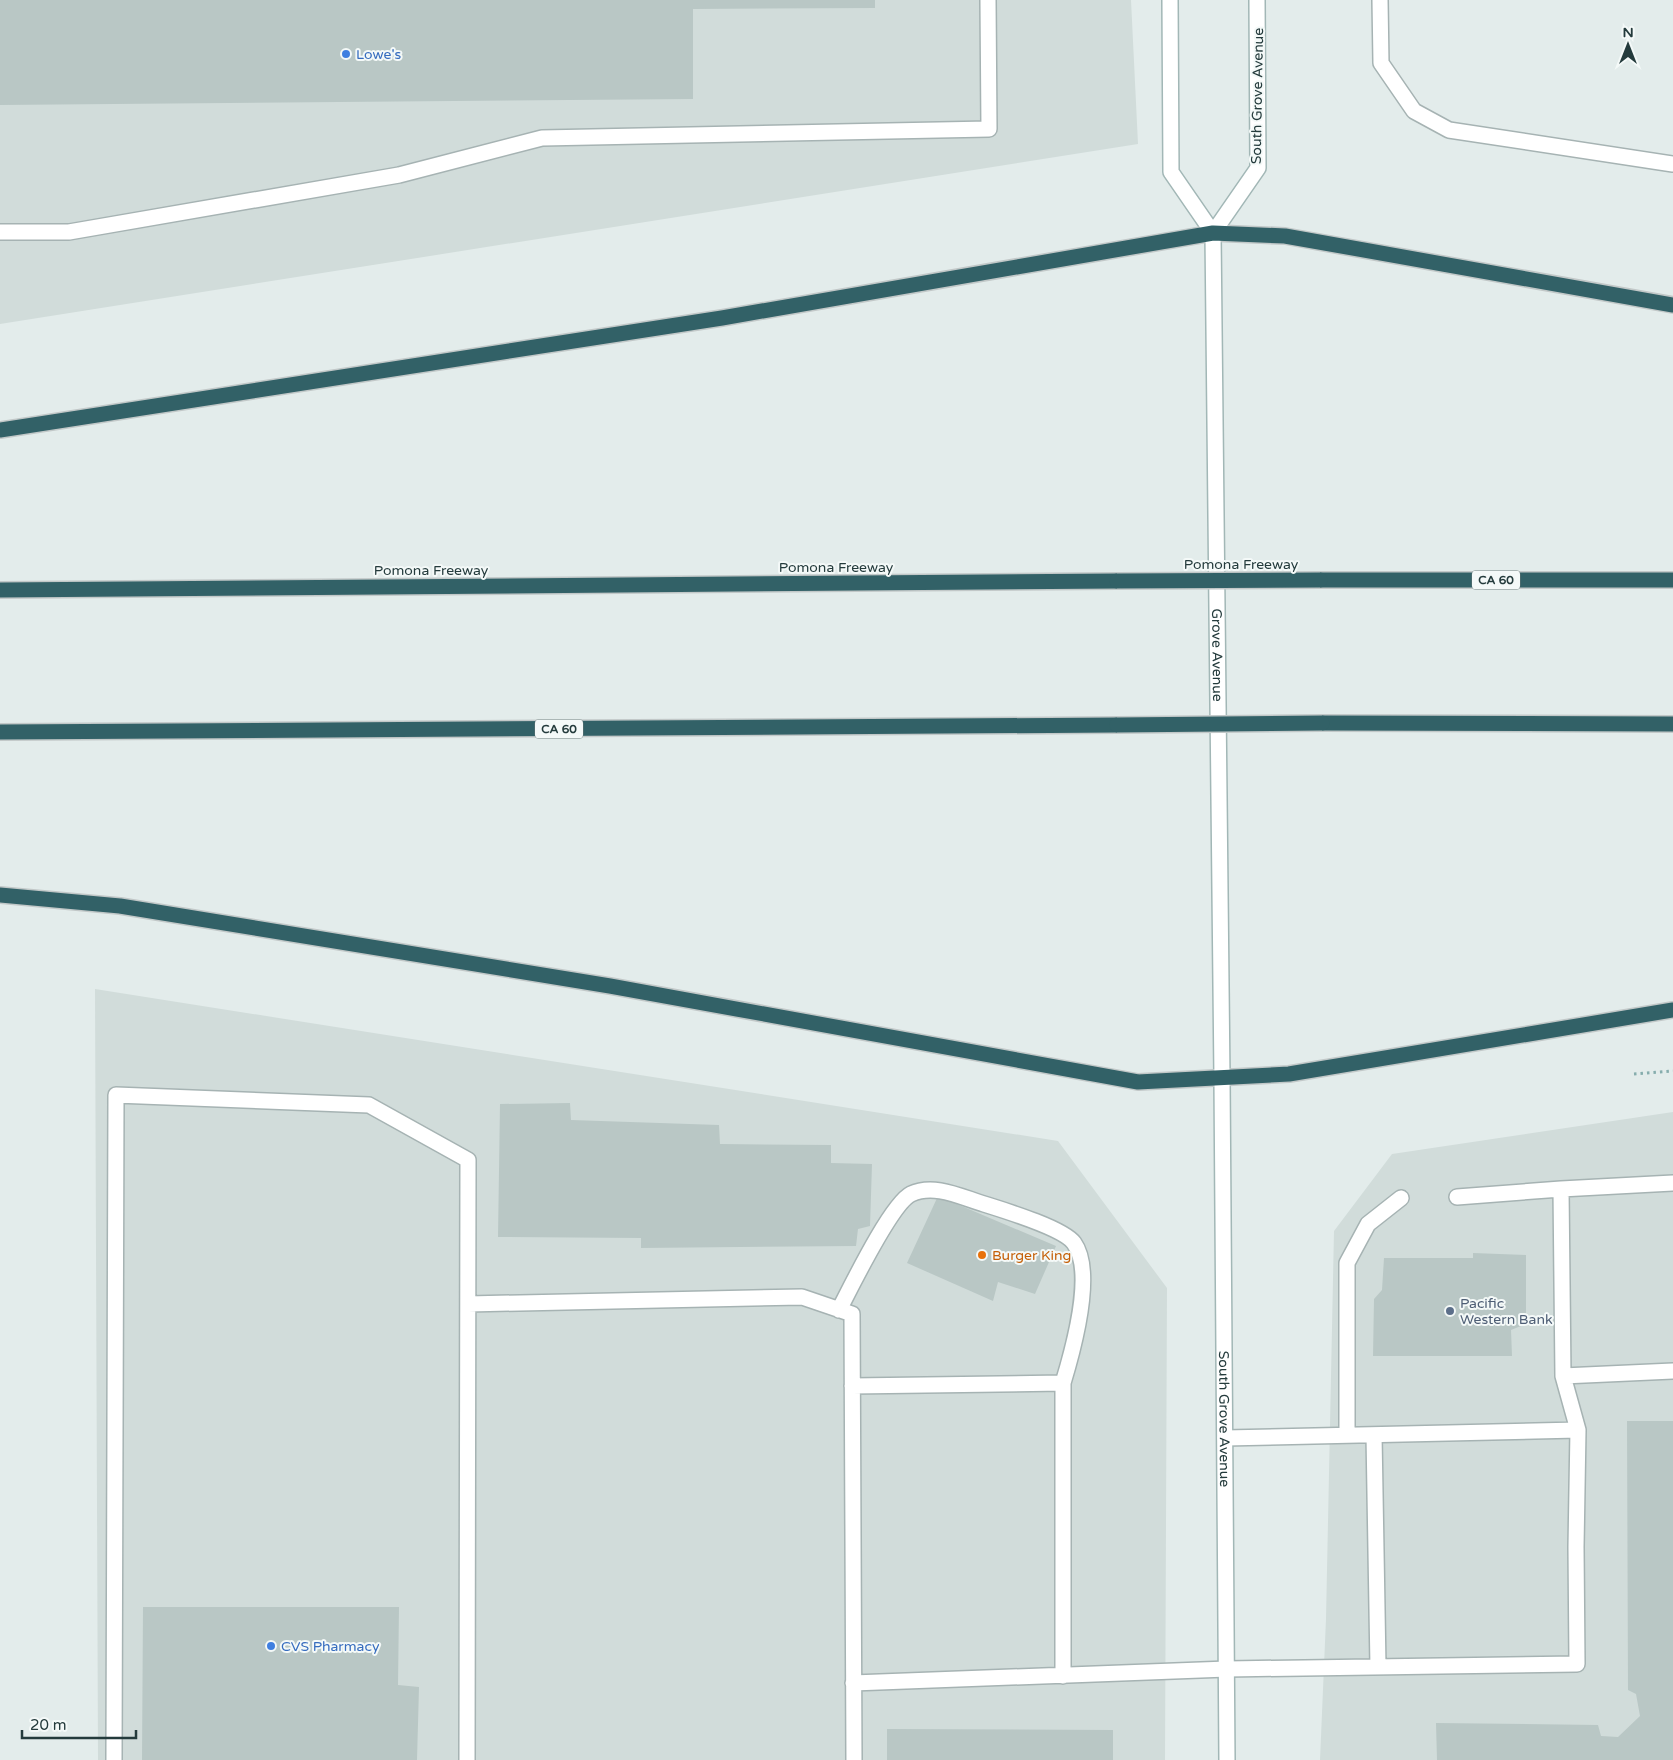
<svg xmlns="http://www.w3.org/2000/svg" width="1673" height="1760" viewBox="0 0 1673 1760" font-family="'Varela Round',sans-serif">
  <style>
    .built { fill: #d1dcda }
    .building { fill: #b9c7c5 }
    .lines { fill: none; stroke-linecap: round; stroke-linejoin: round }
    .service-casing { stroke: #a6b3b3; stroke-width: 18 }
    .secondary-casing { stroke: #a2b7b6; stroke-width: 18 }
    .motorway-casing { stroke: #c2c8c8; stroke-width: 18 }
    .path { stroke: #86adad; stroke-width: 3; stroke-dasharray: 2.5 4; stroke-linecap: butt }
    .service { stroke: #fff; stroke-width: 15 }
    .secondary { stroke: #fff; stroke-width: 15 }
    .motorway { stroke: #326167; stroke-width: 15 }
    .motorway-bridge-casing { stroke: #c2c8c8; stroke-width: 18; stroke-linecap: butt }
    .motorway-bridge { stroke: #326167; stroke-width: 15 }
    .shop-dot { fill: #3f7fe0; stroke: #f4f9f8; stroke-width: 2 }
    .food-dot { fill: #e8710a; stroke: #f4f9f8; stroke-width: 2 }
    .service-dot { fill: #5c6f8a; stroke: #f4f9f8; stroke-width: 2 }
    .labels { text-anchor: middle; stroke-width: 4; stroke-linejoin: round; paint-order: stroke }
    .shield { fill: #f4f9f8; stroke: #627474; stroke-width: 1 }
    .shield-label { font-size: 12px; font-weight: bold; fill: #243b3c }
    .shop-label { font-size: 14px; fill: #366cbe; stroke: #f4f9f8; text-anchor: start }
    .street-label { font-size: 14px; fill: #243b3c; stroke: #f4f9f8 }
    .food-label { font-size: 14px; fill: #c56008; stroke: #f4f9f8; text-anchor: start }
    .service-label { font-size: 14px; fill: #4e5e75; stroke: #f4f9f8; text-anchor: start }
  </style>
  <rect width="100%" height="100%" fill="#e3eceb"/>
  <path class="built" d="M 0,0 L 1131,0 L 1138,144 L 0,324 Z
    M 95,989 L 1058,1141 L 1167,1288 L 1165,1760 L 98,1760 Z
    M 1673,1112 L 1673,1760 L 1320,1760 L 1326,1619 L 1334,1231 L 1392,1154 Z"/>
  <path class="building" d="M 0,0 L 875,0 L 875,8 L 693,9 L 693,99 L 0,105 Z
    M 570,1103 L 571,1120 L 719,1125 L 720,1144 L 831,1145 L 831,1163 L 872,1164 L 870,1226 L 858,1229 L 856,1246 L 641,1248 L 641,1238 L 498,1237 L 500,1104 Z
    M 938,1196 L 1056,1246 L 1035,1294 L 998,1282 L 993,1301 L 907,1263 Z
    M 1473,1253 L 1526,1255 L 1526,1324 L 1511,1330 L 1512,1356 L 1373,1356 L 1374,1299 L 1382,1290 L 1384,1258 L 1473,1258 Z
    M 1627,1421 L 1673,1421 L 1673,1760 L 1437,1760 L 1436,1723 L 1598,1725 L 1601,1736 L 1618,1737 L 1640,1716 L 1636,1694 L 1628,1690 Z
    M 143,1607 L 399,1607 L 398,1685 L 419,1687 L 417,1760 L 142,1760 Z
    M 887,1729 L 1113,1730 L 1113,1760 L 887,1760 Z"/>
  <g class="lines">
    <g class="service-casing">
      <path id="service" d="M 1380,0 L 1381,63 L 1414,111 L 1449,130 L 1673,164
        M 0,232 L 69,232 L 399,175 L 542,138 L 989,129 L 988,0
        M 1561,1189 L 1563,1376 L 1673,1371
        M 1457,1197 L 1561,1189 L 1673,1183
        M 468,1304 L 802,1297 L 852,1314 L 854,1760
        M 839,1310 C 851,1287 891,1204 911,1194 C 934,1183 961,1197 984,1204 C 1003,1210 1063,1228 1074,1243 C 1095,1272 1073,1350 1063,1383
        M 1563,1376 L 1578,1430
        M 852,1386 L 1063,1383 L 1063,1676
        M 1347,1435 L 1347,1263 L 1368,1224 L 1401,1198
        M 1374,1435 L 1378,1667
        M 853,1683 L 1227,1669 L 1577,1664 L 1576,1547 L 1578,1430 L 1225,1438
        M 114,1760 L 116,1095 L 369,1105 L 468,1160 L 467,1760"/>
    </g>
    <g class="secondary-casing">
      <g id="secondary">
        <path d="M 1170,0 L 1171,172 L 1213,233"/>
        <path id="s1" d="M 1213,233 L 1222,1079 L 1227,1760"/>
        <path d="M 1213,233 L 1258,168 L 1257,0"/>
      </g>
    </g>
    <g class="motorway-casing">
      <path id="motorway" d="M 0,430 L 722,318 L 1213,233 L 1285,236 L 1673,305
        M 1320,580 L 1673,580
        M 0,590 L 1117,581
        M 1322,723 L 1673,724
        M 0,732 L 1117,725
        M 0,895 L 120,906 L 610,986 L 1138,1082 L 1289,1074 L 1673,1010"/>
    </g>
    <path class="path" d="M 1634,1074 L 1673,1071"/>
    <use href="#service" class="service"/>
    <use href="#secondary" class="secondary"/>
    <use href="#motorway" class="motorway"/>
    <g class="motorway-bridge-casing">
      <path id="motorway-bridge" d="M 1117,581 L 1320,580
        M 1117,725 L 1322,723"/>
    </g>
    <use href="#motorway-bridge" class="motorway-bridge"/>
  </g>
  <g class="shop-dot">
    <circle cx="346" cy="54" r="5"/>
    <circle cx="271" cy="1646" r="5"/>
  </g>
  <circle class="food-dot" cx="982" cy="1255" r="5"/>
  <circle class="service-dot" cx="1450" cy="1311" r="5"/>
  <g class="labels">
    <g class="shield">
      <rect x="1472" y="570.5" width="48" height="19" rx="4"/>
      <rect x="535" y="719.5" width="48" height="19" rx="4"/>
    </g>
    <g class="shield-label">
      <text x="1496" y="584">CA 60</text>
      <text x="559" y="733">CA 60</text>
    </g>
    <g class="shop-label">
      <text x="356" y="59">Lowe's</text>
      <text x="281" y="1651">CVS Pharmacy</text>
    </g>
    <g class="street-label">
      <text transform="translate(1257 96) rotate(-89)" y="5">South Grove Avenue</text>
      <text x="1241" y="569">Pomona Freeway</text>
      <text x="836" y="572">Pomona Freeway</text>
      <text x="431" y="575">Pomona Freeway</text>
      <text dy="5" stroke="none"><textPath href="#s1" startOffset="422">Grove Avenue</textPath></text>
      <text dy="5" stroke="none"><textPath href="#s1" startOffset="1186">South Grove Avenue</textPath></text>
    </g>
    <g class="food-label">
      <text x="992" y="1260">Burger King</text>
    </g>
    <g class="service-label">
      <text x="1460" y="1308">Pacific<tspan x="1460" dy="16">Western Bank</tspan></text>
    </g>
  </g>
  <g transform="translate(1628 45)" stroke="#f4f9f8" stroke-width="4" paint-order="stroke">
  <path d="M0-4L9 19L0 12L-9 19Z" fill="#243b3c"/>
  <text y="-8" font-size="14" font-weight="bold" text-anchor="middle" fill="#243b3c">N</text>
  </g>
  <path d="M22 1730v8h114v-8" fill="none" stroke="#243b3c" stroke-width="2.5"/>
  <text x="30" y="1730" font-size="15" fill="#243b3c" stroke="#f4f9f8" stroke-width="4" paint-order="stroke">20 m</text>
</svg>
